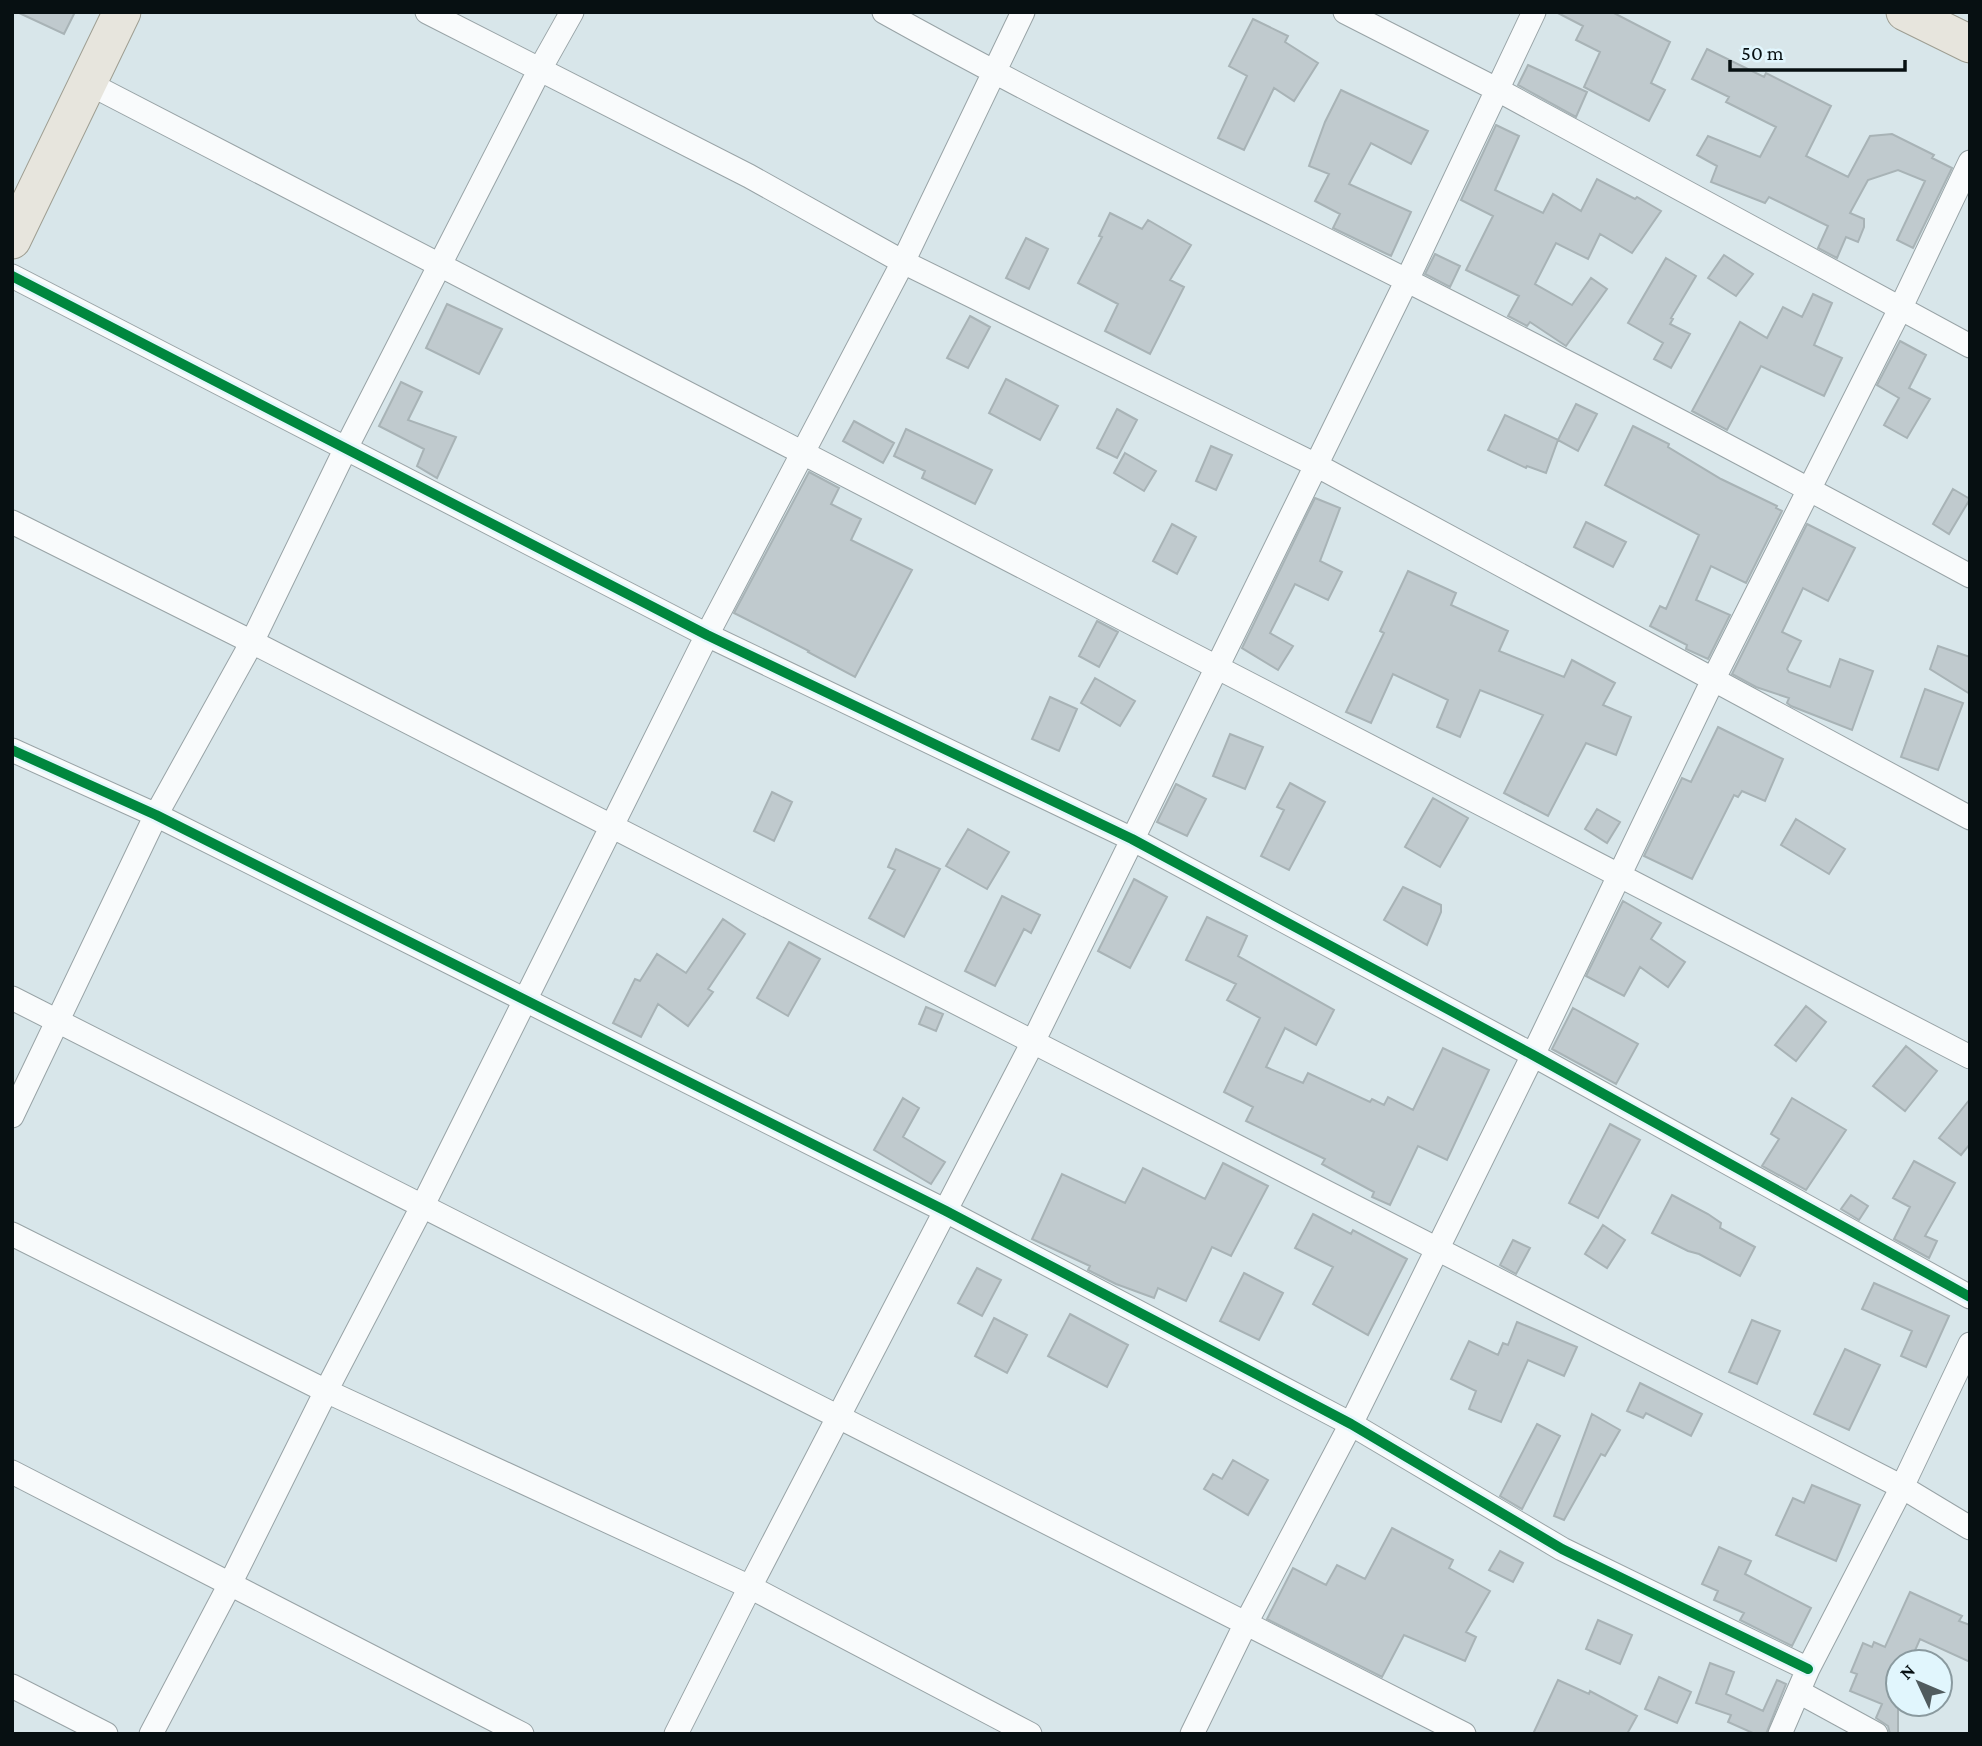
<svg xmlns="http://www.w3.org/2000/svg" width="1982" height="1746" viewBox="0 0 1982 1746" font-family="'Crimson Pro',serif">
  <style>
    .building { fill: #c0cace; stroke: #a8b3b6; stroke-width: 2 }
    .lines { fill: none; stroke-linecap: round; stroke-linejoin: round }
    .minor-casing { stroke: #98a3a6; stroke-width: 25 }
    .primary-casing { stroke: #9e9e92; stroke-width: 39 }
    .minor { stroke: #f9fbfc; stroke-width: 23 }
    .primary { stroke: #e7e5dd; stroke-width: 37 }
    .cycleway-casing { stroke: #e1f6fd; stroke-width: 15 }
    .cycleway { stroke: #00873e; stroke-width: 10 }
  </style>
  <rect width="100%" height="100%" fill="#d8e6ea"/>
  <path class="building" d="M 17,12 L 75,12 L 64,34 Z
    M 1556,12 L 1612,12 L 1670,42 L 1651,83 L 1665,90 L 1649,121 L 1584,87 L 1600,52 L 1576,40 L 1583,26 Z
    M 1253,19 L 1288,36 L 1285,42 L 1318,63 L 1294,101 L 1274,88 L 1244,150 L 1218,138 L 1247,76 L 1229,66 Z
    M 1707,49 L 1764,77 L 1766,73 L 1831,106 L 1806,156 L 1848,177 L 1870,136 L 1892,134 L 1934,155 L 1932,158 L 1952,168 L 1913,248 L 1897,240 L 1925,181 L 1898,170 L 1868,180 L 1850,213 L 1864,219 L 1864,227 L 1858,242 L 1846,237 L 1837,258 L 1818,248 L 1828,226 L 1769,197 L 1765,203 L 1711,182 L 1717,166 L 1697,155 L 1708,136 L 1760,157 L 1776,127 L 1726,102 L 1729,97 L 1692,79 Z
    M 1528,65 L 1587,92 L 1576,117 L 1518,85 Z
    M 1341,90 L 1428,131 L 1411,164 L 1371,143 L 1349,184 L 1411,212 L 1391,256 L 1333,228 L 1340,214 L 1315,201 L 1329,174 L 1309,166 L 1325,122 Z
    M 1496,125 L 1519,136 L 1495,190 L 1543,213 L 1553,194 L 1581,211 L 1597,179 L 1635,199 L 1637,197 L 1661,211 L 1632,253 L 1600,234 L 1588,259 L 1556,243 L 1535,284 L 1572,305 L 1591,278 L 1607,289 L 1566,346 L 1530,322 L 1527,326 L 1508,316 L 1519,296 L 1466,270 L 1493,216 L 1461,200 Z
    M 1110,213 L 1142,229 L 1148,220 L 1191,245 L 1170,280 L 1184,287 L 1150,354 L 1105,331 L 1118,304 L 1078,283 L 1102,237 L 1099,236 Z
    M 1026,238 L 1048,249 L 1029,289 L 1006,278 Z
    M 1435,254 L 1460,266 L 1450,287 L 1425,274 Z
    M 1724,255 L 1753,274 L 1736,296 L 1708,278 Z
    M 1666,258 L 1696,276 L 1671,318 L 1673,319 L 1670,324 L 1690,334 L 1671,368 L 1654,359 L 1663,343 L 1628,323 Z
    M 1813,294 L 1832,303 L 1814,345 L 1842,358 L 1824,396 L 1761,366 L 1727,430 L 1692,411 L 1740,322 L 1767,338 L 1783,307 L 1802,317 Z
    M 447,304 L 502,329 L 479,374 L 426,348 Z
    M 970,316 L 990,327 L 968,368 L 947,358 Z
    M 1900,341 L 1926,355 L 1909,388 L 1930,399 L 1907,438 L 1884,425 L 1899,398 L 1877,385 Z
    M 1006,379 L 1058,406 L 1040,440 L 989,413 Z
    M 401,382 L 422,392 L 408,420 L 456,437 L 437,478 L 417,466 L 424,449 L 379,426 Z
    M 1576,404 L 1597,414 L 1578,451 L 1558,440 L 1546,473 L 1527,466 L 1526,468 L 1488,450 L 1505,415 L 1558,440 Z
    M 1117,409 L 1137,420 L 1117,458 L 1097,448 Z
    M 854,421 L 894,443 L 883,463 L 843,441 Z
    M 1633,426 L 1669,444 L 1668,447 L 1721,479 L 1777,506 L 1776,508 L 1782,511 L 1746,583 L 1711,566 L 1696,600 L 1730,615 L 1708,659 L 1686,649 L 1687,645 L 1650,626 L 1660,606 L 1666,609 L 1699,535 L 1605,485 Z
    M 906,429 L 992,470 L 975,504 L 922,478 L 925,471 L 894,456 Z
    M 1211,446 L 1232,455 L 1216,490 L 1196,481 Z
    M 1125,453 L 1156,471 L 1144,491 L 1114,473 Z
    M 809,472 L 839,488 L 831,504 L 861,519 L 851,540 L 912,570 L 855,677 L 808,652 L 809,651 L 734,613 Z
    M 1953,489 L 1970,499 L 1949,534 L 1933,524 Z
    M 1315,498 L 1340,508 L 1320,561 L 1342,572 L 1328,600 L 1295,584 L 1270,633 L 1293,646 L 1278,670 L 1242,648 Z
    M 1586,522 L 1626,542 L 1613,567 L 1574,547 Z
    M 1172,524 L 1196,537 L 1177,574 L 1153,561 Z
    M 1807,524 L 1855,548 L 1828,601 L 1803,588 L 1782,632 L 1801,641 L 1787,669 L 1789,672 L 1830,687 L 1840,659 L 1873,671 L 1852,730 L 1791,706 L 1787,703 L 1789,698 L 1756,687 L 1732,674 Z
    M 1408,571 L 1456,593 L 1451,605 L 1508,631 L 1499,651 L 1564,677 L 1572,660 L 1615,683 L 1603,705 L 1631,717 L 1616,755 L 1586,743 L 1548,816 L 1504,793 L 1543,715 L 1480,690 L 1460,737 L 1437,727 L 1448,700 L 1393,674 L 1371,723 L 1346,712 L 1384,633 L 1380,631 Z
    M 1097,621 L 1118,632 L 1099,667 L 1079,656 Z
    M 1938,646 L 1970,657 L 1970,694 L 1930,669 Z
    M 1095,678 L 1135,701 L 1120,726 L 1081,703 Z
    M 1925,689 L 1963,703 L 1938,770 L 1901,757 Z
    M 1050,697 L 1077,709 L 1059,751 L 1032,739 Z
    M 1718,727 L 1783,759 L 1765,801 L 1742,791 L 1738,797 L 1734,795 L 1692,879 L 1644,856 L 1682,778 L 1691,782 Z
    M 1230,734 L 1263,747 L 1245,789 L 1213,776 Z
    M 1290,783 L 1325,802 L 1289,870 L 1261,856 L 1284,810 L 1277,807 Z
    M 1176,784 L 1206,799 L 1187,836 L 1157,822 Z
    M 772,792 L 792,802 L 774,841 L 754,831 Z
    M 1433,798 L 1468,818 L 1440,867 L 1405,847 Z
    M 1597,809 L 1620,822 L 1607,843 L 1585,829 Z
    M 1796,819 L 1845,849 L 1829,874 L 1781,845 Z
    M 968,829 L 1009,852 L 987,889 L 946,866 Z
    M 896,849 L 940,869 L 904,937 L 869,918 L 895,870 L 888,867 Z
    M 1134,879 L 1167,897 L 1130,968 L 1098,951 Z
    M 1403,887 L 1441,905 L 1441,912 L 1427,945 L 1384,920 Z
    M 1002,896 L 1040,915 L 1031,933 L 1024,929 L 995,986 L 965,971 Z
    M 1623,901 L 1661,923 L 1651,939 L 1685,962 L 1668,987 L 1640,967 L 1624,996 L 1586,976 Z
    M 1207,917 L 1247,936 L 1238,956 L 1334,1010 L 1316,1045 L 1285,1028 L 1266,1067 L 1303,1083 L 1308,1073 L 1370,1102 L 1372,1099 L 1384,1105 L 1388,1097 L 1413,1110 L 1443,1048 L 1489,1070 L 1447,1160 L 1418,1146 L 1390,1205 L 1372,1197 L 1374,1192 L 1322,1164 L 1325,1159 L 1246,1121 L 1253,1107 L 1224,1092 L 1260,1018 L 1227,1000 L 1236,984 L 1186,960 Z
    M 723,919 L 745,934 L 708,989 L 713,992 L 688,1026 L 658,1004 L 641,1037 L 613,1023 L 635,979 L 640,981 L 657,954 L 686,973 Z
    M 789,942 L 820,959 L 788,1016 L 757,998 Z
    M 1806,1006 L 1826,1022 L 1796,1061 L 1775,1045 Z
    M 926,1007 L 943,1014 L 936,1031 L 919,1024 Z
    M 1573,1008 L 1638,1044 L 1616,1084 L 1552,1049 Z
    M 1906,1046 L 1937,1071 L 1905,1111 L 1873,1086 Z
    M 903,1098 L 919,1108 L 903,1137 L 945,1162 L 931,1184 L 874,1150 Z
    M 1792,1098 L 1846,1130 L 1806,1190 L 1762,1166 L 1779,1139 L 1771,1134 Z
    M 1970,1099 L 1970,1144 L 1961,1155 L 1939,1138 Z
    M 1610,1124 L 1640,1140 L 1598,1218 L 1569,1203 Z
    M 1914,1161 L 1955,1183 L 1925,1236 L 1937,1241 L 1929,1258 L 1894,1239 L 1910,1207 L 1893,1198 Z
    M 1223,1163 L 1268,1186 L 1231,1256 L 1212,1247 L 1186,1301 L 1158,1288 L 1154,1298 L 1116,1284 L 1088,1270 L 1090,1266 L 1032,1239 L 1062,1174 L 1125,1203 L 1143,1168 L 1205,1199 Z
    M 1672,1195 L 1708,1214 L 1721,1223 L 1720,1228 L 1755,1247 L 1740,1276 L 1699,1254 L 1688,1251 L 1652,1233 Z
    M 1851,1195 L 1868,1206 L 1859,1220 L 1841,1209 Z
    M 1313,1214 L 1351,1234 L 1353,1230 L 1407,1259 L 1368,1335 L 1313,1304 L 1333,1267 L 1295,1248 Z
    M 1603,1225 L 1625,1240 L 1607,1268 L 1585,1254 Z
    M 1513,1240 L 1530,1248 L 1516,1274 L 1500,1265 Z
    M 977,1268 L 1001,1280 L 982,1316 L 958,1303 Z
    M 1244,1273 L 1283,1293 L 1259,1340 L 1220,1321 Z
    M 1874,1283 L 1949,1316 L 1926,1367 L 1901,1356 L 1912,1331 L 1862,1309 Z
    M 1070,1314 L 1128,1345 L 1107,1387 L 1048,1356 Z
    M 994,1318 L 1027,1335 L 1007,1373 L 975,1356 Z
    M 1752,1320 L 1780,1331 L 1757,1384 L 1729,1372 Z
    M 1517,1322 L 1577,1347 L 1564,1376 L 1528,1360 L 1501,1422 L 1469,1409 L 1476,1391 L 1451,1379 L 1469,1341 L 1498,1355 L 1503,1343 L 1508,1345 Z
    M 1845,1349 L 1880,1365 L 1849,1430 L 1814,1414 Z
    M 1640,1383 L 1702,1414 L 1691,1436 L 1646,1413 L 1643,1418 L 1627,1411 Z
    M 1592,1414 L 1620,1430 L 1605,1456 L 1601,1454 L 1564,1520 L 1554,1516 Z
    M 1537,1424 L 1560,1436 L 1522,1509 L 1500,1496 Z
    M 1233,1460 L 1268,1480 L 1248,1515 L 1204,1489 L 1213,1474 L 1222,1479 Z
    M 1812,1485 L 1860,1505 L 1836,1561 L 1776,1535 L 1793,1498 L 1804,1503 Z
    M 1392,1528 L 1453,1560 L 1449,1568 L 1490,1591 L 1466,1632 L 1476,1637 L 1465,1661 L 1404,1635 L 1382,1677 L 1267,1619 L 1293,1568 L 1326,1585 L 1337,1565 L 1365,1579 Z
    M 1719,1547 L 1751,1561 L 1745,1574 L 1811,1608 L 1792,1646 L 1740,1620 L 1744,1613 L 1714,1600 L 1718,1591 L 1702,1584 Z
    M 1500,1551 L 1523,1563 L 1513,1582 L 1489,1570 Z
    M 1910,1592 L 1962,1616 L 1959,1621 L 1970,1625 L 1970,1662 L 1920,1639 L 1910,1662 L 1898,1662 L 1898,1734 L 1890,1734 L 1888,1726 L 1876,1718 L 1882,1704 L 1850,1691 L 1857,1674 L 1851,1672 L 1863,1643 L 1872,1647 L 1874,1642 L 1885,1647 Z
    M 1598,1620 L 1632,1635 L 1620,1664 L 1586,1649 Z
    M 1710,1663 L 1734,1672 L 1726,1694 L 1763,1711 L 1777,1680 L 1786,1684 L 1766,1734 L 1755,1734 L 1728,1722 L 1731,1715 L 1696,1703 Z
    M 1659,1677 L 1691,1692 L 1677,1723 L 1645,1709 Z
    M 1558,1680 L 1589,1694 L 1590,1691 L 1637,1716 L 1627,1734 L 1533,1734 Z"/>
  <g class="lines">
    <g class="minor-casing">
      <path id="minor" d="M 427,12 L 749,176 L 903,262 L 1316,465 L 1970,818
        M 884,12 C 1054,107 1230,191 1404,279 C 1594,375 1782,474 1970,576
        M 1345,12 L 1498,90 L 1970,346
        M 88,83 L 1970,1057
        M 12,276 L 707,635 L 1132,839 L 1533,1055 L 1970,1297
        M 12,522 L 252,642 L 1902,1487 L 1970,1528
        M 12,750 L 156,815 L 946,1211 L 1351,1424 L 1562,1549 L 1808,1669
        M 12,998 L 1464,1734
        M 12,1116 L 156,815 L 252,642 L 346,448 L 540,69 L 572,12
        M 12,1234 L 326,1391 L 750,1587 L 1030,1734
        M 12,1472 L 522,1734
        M 12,1686 L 106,1734
        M 1799,1692 L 1876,1734
        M 151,1734 L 230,1584 L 326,1391 L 423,1205 L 707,635 L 903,262 L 1023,12
        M 676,1734 L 750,1587 L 1033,1042 L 1407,280 L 1534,12
        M 1192,1734 L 1246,1623 L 1351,1424 L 1533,1055 L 1713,680 L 1900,309 L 1970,162
        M 1780,1734 L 1808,1669 L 1902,1487 L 1970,1344"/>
    </g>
    <g class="primary-casing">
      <path id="primary" d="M 1905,12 L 1970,44
        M 12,240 L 122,12"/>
    </g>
    <use href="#minor" class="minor"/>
    <use href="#primary" class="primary"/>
    <g class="cycleway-casing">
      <path id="cycleway" d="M 12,276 L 707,635 L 1132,839 L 1533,1055 L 1970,1297
        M 12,750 L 156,815 L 946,1211 L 1351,1424 L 1562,1549 L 1808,1669"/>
    </g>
    <use href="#cycleway" class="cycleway"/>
  </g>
  <rect width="1982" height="1746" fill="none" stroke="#071012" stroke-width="28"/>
  <g transform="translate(1919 1683) rotate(314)"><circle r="33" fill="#e1f6fd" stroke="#8a9a9f" stroke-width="2"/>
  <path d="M0-5L12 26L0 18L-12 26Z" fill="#505b5e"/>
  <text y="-10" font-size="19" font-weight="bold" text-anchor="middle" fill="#071012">N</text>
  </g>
  <path d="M1730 60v10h175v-10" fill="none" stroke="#071012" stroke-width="3.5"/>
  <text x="1741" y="60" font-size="21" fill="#071012" stroke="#e1f6fd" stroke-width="5" paint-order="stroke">50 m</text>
</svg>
